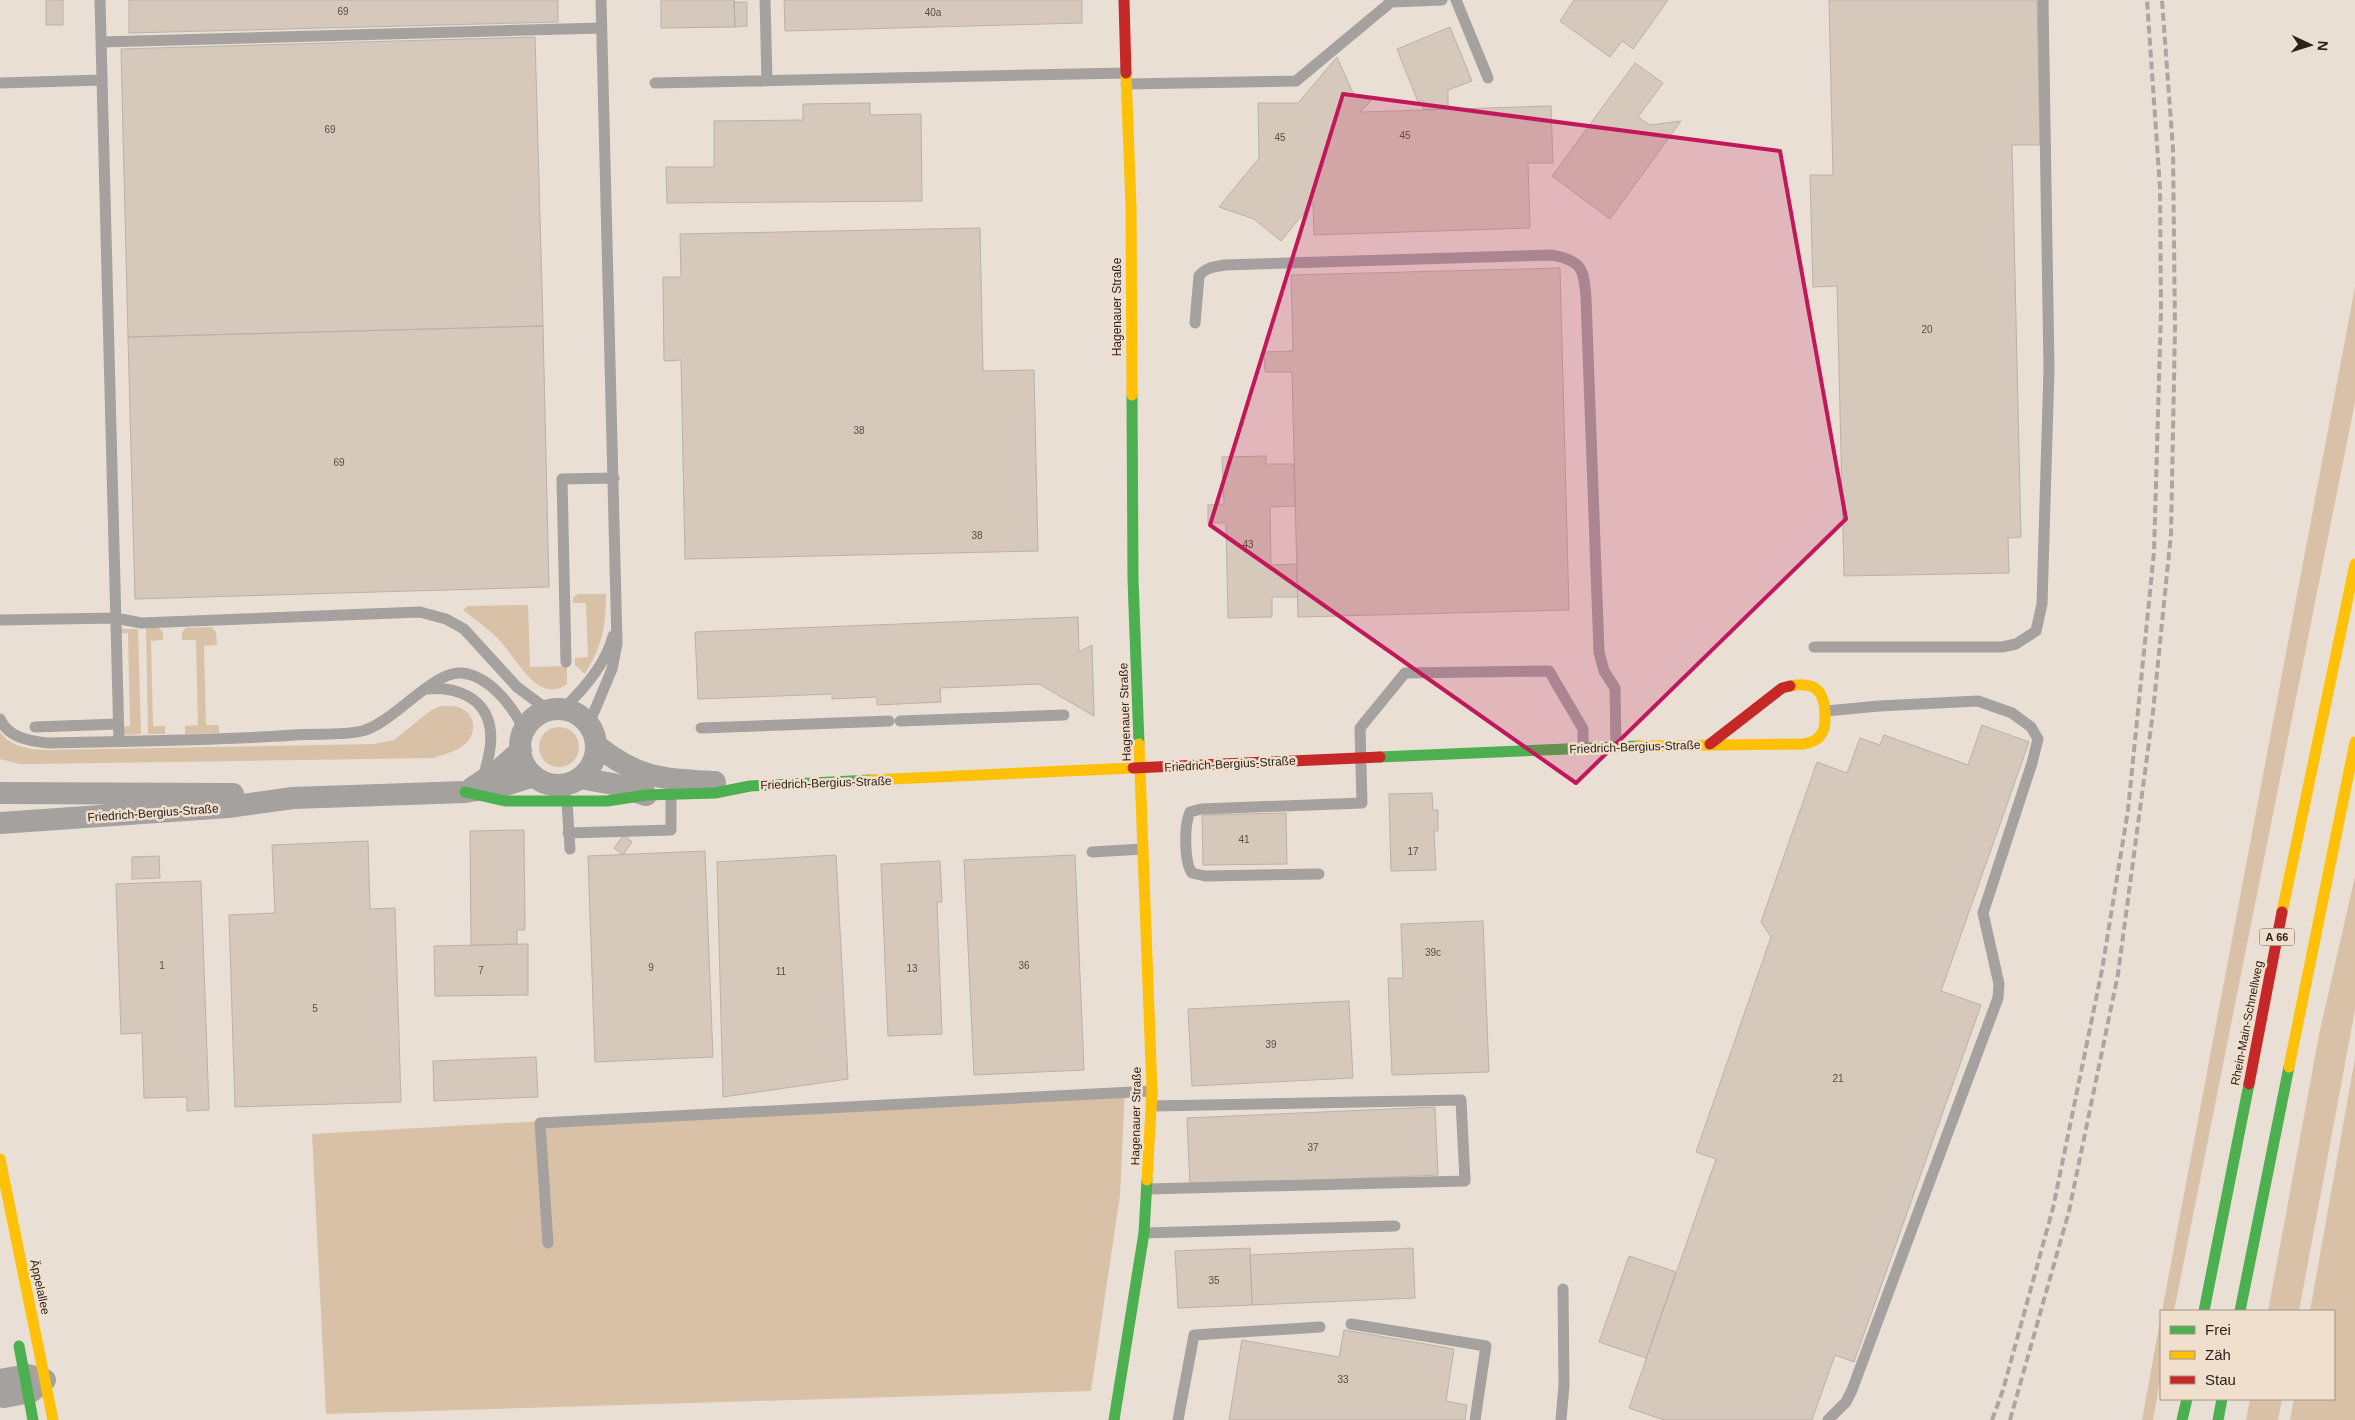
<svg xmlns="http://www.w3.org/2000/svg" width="2355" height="1420" viewBox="0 0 2355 1420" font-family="Helvetica,sans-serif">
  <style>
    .green { fill: #d9c1a7 }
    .building { fill: #d6c8ba; stroke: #b9b2aa }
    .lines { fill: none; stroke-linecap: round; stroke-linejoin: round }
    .lane { stroke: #a5a19e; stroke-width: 11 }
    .street { stroke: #a5a19e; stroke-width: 22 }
    .fast { stroke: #4caf50; stroke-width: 11 }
    .slow { stroke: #ffc107; stroke-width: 11 }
    .jam { stroke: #c62828; stroke-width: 11 }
    .rail { stroke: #aca6a1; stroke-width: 4; stroke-dasharray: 8 4; stroke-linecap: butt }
    .marked { fill: #c2185b; fill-opacity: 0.2; stroke: #c2185b; stroke-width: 4; stroke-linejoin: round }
    .labels { text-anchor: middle; stroke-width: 5; stroke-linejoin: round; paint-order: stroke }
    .number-label { font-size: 10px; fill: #564e45 }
    .shield { fill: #f1dfcd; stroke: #665c52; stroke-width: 1 }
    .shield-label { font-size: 11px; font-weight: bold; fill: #2b241d }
    .street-label { font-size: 12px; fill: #2b241d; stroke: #f1dfcd }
  </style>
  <rect width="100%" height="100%" fill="#e9dfd5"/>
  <path class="green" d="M 2355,287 L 2355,402 L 2174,1311 L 2162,1311 Z
    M 578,594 L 606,594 C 606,628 602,645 585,674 L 575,665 L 575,658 L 588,657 L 586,603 L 573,603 L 573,598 Z
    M 528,605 L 530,667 L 567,666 L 567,684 C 539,705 517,660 501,642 C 490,630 476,620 463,610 L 468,606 Z
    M 211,627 L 216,632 L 217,645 L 204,646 L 206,725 L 219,725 L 219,733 L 185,734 L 185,726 L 198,725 L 196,640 L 182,640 L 182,632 L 186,628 Z
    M 146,628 L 159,628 L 163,632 L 163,640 L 151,641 L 153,726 L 165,726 L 165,734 L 148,734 Z
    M 121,629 L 138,629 L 141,734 L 124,735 L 124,727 L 130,726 L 128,633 L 121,633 Z
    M 441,706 C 449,706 458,705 464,710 C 475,717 476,731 468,741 C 460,751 445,754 433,758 L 31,764 L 19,764 L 0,759 L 0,732 C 11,747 28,749 45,750 L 374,744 L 394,740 L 430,711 Z
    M539 747a20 20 0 1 1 40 0a20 20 0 1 1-40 0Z
    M 2355,876 L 2355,1010 L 2299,1311 L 2268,1311 L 2319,1035 Z
    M 2355,1058 L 2355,1420 L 2290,1420 L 2294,1399 L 2334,1399 L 2334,1311 L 2310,1311 Z
    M 1125,1088 L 1120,1195 L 1091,1391 L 326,1414 L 312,1134 Z
    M 2161,1316 L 2161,1376 L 2153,1420 L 2142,1420 Z
    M 2250,1399 L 2282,1399 L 2278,1420 L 2246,1420 Z"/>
  <path class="building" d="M 46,0 L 63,0 L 63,25 L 46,25 Z
    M 129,0 L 558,0 L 558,22 L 129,33 Z
    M 661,0 L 734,0 L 735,27 L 661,28 Z
    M 784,0 L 1082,0 L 1082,23 L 785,31 Z
    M 1574,0 L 1668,0 L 1633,49 L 1622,41 L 1610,57 L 1560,21 Z
    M 1829,0 L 2037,0 L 2040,145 L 2012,145 L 2021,537 L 2008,538 L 2009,573 L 1844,576 L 1837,286 L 1813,287 L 1810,175 L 1833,175 Z
    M 734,2 L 747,2 L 747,26 L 735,27 Z
    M 1450,27 L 1472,81 L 1448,90 L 1448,109 L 1423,110 L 1423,100 L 1418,102 L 1397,49 Z
    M 535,37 L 543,326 L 128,337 L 121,49 Z
    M 1337,57 L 1353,93 L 1371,101 L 1360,112 L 1551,106 L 1553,163 L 1528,163 L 1530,228 L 1314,235 L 1313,202 L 1281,241 L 1254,219 L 1219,207 L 1259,158 L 1258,103 L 1298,103 Z
    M 1635,63 L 1663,83 L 1638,117 L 1650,125 L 1681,121 L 1610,219 L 1552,176 Z
    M 870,103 L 870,115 L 921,114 L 922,201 L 667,203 L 666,167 L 714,167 L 714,121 L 803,120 L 803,104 Z
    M 980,228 L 983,371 L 1034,370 L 1038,551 L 685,559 L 681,360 L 664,361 L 663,277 L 681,277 L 680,234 Z
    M 1560,268 L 1569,610 L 1298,617 L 1292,372 L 1265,372 L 1264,352 L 1293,351 L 1291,275 Z
    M 543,326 L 549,587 L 135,599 L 128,337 Z
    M 1266,456 L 1266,464 L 1294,464 L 1295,506 L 1270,507 L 1271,565 L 1296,564 L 1298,597 L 1272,597 L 1272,617 L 1228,618 L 1226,523 L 1208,523 L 1208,505 L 1224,504 L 1222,457 Z
    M 1078,617 L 1079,652 L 1092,645 L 1094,716 L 1039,684 L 940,688 L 941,702 L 877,705 L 877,697 L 832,699 L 832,694 L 698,699 L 695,632 Z
    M 1982,725 L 2029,742 L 1941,991 L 1981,1005 L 1854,1362 L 1835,1355 L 1812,1420 L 1664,1420 L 1629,1408 L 1716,1159 L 1696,1152 L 1771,937 L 1761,922 L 1817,762 L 1847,773 L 1860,738 L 1880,745 L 1884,735 L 1968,765 Z
    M 1432,793 L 1433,810 L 1438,810 L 1438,831 L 1434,831 L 1436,870 L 1391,871 L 1389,794 Z
    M 1286,813 L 1287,864 L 1203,865 L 1202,815 Z
    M 524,830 L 525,930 L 517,930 L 517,944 L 471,945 L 470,831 Z
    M 624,835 L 632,842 L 623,855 L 614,848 Z
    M 368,841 L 370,909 L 395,908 L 401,1102 L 235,1107 L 229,915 L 275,913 L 272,845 Z
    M 705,851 L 713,1057 L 595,1062 L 588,856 Z
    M 836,855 L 848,1079 L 723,1097 L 717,862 Z
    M 1075,855 L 1084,1070 L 974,1075 L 964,860 Z
    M 159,856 L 160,878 L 132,879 L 132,857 Z
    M 940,861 L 942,902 L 937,902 L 942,1034 L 888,1036 L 881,864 Z
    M 201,881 L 209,1110 L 187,1111 L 187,1097 L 144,1098 L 142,1033 L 121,1034 L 116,884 Z
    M 1483,921 L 1489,1072 L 1392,1075 L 1388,978 L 1403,978 L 1401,924 Z
    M 528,944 L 528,995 L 435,996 L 434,946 Z
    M 1349,1001 L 1353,1078 L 1192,1086 L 1188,1009 Z
    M 536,1057 L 538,1097 L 434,1101 L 433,1061 Z
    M 1435,1107 L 1438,1175 L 1190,1186 L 1187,1118 Z
    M 1250,1248 L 1252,1305 L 1178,1308 L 1175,1251 Z
    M 1413,1248 L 1415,1298 L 1252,1305 L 1250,1255 Z
    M 1629,1256 L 1676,1272 L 1646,1358 L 1599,1342 Z
    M 1344,1330 L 1454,1349 L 1446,1401 L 1467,1405 L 1465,1420 L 1229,1420 L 1242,1340 L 1339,1357 Z"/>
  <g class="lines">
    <path class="lane" d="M 100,0 L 119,741
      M 765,0 L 767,81
      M 1389,0 L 1391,2 L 1442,0
      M 1456,0 L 1488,78
      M 101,42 L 601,28
      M 0,83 L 102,80
      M 655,83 L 1126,73
      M 1126,84 L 1296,81 L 1391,2
      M 1195,323 L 1199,276 C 1206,267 1214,267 1225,265 L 1551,255 C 1582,260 1584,269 1586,298 L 1599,652 L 1604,671 L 1615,688 L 1616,747
      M 0,620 L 116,618 L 141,623 L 420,612 L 446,619 L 464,629 L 517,687 L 548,710
      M 1814,647 L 2002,647 L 2016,644 L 2036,631 L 2042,604 L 2049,369 L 2043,0
      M 566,662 L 562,479 L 614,478
      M 427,689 C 455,686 485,697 490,728 C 493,745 487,763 483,778
      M 563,709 C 583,690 606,664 613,636
      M 1826,711 L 1879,706 L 1978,701 L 2012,713 L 2031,727 L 2038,739 L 2032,763 L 1983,913 L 1999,984 L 1998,998 L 1852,1390 L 1846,1402 L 1828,1420
      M 0,719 C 9,738 29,741 48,743 C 130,741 212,741 294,735 C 316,733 341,736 362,731 C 394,723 433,670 462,673 C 490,676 512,706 524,729
      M 900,721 L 1064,715
      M 589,724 L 612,669 L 617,644 L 601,0
      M 35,727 L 118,724
      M 701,728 L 889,721
      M 562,785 L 567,802 L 570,849
      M 568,833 L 671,830 L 671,795
      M 1092,852 L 1143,849
      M 1319,874 L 1205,876 L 1192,873 C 1184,862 1184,825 1190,812 L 1201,809 L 1362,803 L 1360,728 L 1405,673 L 1549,671 L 1583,729 L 1583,749
      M 1148,1189 L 1465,1181 L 1461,1100 L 1152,1106
      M 1144,1233 L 1395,1226
      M 548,1243 L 540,1123 L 1152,1091
      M 1351,1324 L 1486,1346 L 1475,1420
      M 1178,1420 L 1194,1335 L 1320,1327
      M 1561,1420 L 1564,1385 L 1563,1289"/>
    <path class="street" d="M520 747a38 38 0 1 1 76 0a38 38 0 1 1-76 0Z
      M 596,745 C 638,779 663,779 715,782
      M 580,778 L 613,784 L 646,795
      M 472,788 L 499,770 L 521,750
      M 0,793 L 233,794
      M 0,823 L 228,807 L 293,798 L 465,792 L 502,786 L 534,776
      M 0,1380 L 28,1375 L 45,1380 L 31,1392 L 4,1397 L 0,1396"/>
    <path class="fast" d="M 1132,395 L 1133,579 L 1139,744
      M 1380,757 L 1638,746
      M 465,792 L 505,801 L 607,801 L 646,795 L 715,793 L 750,786 L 871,780
      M 2204,1311 L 2249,1084
      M 2240,1311 L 2289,1067
      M 19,1346 L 33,1420
      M 1114,1420 L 1144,1233 L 1147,1180
      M 2182,1420 L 2187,1399
      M 2218,1420 L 2222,1399"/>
    <path class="slow" d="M 1126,73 L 1131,207 L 1132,395
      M 1139,744 L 1152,1091 L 1147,1180
      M 1638,746 L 1803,744 C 1810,743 1816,741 1820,736 C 1825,730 1825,724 1825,717 C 1825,692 1817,681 1790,686
      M 871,780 L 1133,768
      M 2282,912 L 2355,564
      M 2289,1067 L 2355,742
      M 0,1159 L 53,1420"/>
    <path class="jam" d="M 1124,0 L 1126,73
      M 1710,744 L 1782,688 L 1790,686
      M 1133,768 L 1380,757
      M 2249,1084 L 2282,912"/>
    <path class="rail" d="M 1992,1420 L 2003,1390 L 2053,1208 L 2102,970 L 2128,810 L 2154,552 L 2161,311 L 2160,188 L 2147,0
      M 2010,1420 L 2069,1211 L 2118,974 L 2153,712 L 2171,534 L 2175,329 L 2173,149 L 2162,0"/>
  </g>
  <path class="marked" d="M 1343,94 L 1780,151 L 1846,519 L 1576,783 L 1210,525 Z"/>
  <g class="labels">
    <g class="number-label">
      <text x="343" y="15">69</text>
      <text x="933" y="16">40a</text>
      <text x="330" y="133">69</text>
      <text x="1405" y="139">45</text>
      <text x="1280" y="141">45</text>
      <text x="1927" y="333">20</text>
      <text x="859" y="434">38</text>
      <text x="339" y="466">69</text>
      <text x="977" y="539">38</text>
      <text x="1248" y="548">43</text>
      <text x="1244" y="843">41</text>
      <text x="1413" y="855">17</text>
      <text x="1433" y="956">39c</text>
      <text x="162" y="969">1</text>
      <text x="1024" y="969">36</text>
      <text x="651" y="971">9</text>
      <text x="912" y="972">13</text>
      <text x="481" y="974">7</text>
      <text x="781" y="975">11</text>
      <text x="315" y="1012">5</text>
      <text x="1271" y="1048">39</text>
      <text x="1838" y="1082">21</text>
      <text x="1313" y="1151">37</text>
      <text x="1214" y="1284">35</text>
      <text x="1343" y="1383">33</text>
    </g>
    <rect class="shield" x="2259.5" y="928.5" width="35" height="17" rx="4"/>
    <g class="shield-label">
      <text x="2277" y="941">A 66</text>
    </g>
    <g class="street-label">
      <text transform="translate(1117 307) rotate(-90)" y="4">Hagenauer Straße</text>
      <text transform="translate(1125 712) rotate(-92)" y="4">Hagenauer Straße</text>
      <text transform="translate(1635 747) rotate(-2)" y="4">Friedrich-Bergius-Straße</text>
      <text transform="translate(1230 764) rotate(-3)" y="4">Friedrich-Bergius-Straße</text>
      <text transform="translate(826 783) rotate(-2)" y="4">Friedrich-Bergius-Straße</text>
      <text transform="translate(153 813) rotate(-4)" y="4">Friedrich-Bergius-Straße</text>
      <text transform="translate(2247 1023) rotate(-79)" y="4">Rhein-Main-Schnellweg</text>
      <text transform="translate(1136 1116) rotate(-89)" y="4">Hagenauer Straße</text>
      <text transform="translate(40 1287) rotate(78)" y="4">Äppelallee</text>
    </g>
  </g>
  <rect x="2160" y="1310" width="175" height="90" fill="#f1dfcd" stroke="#a29487"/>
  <rect x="2170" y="1326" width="25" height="8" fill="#4caf50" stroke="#a29487"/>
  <text x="2205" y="1335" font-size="15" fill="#2b241d">Frei</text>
  <rect x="2170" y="1351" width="25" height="8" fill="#ffc107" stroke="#a29487"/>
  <text x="2205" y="1360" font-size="15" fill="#2b241d">Zäh</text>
  <rect x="2170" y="1376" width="25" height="8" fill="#c62828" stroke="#a29487"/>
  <text x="2205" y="1385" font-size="15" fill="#2b241d">Stau</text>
  <g transform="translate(2310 45) rotate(94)" stroke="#f1dfcd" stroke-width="4" paint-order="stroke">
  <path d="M0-4L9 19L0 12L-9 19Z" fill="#2b241d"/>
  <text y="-8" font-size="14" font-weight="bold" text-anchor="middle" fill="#2b241d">N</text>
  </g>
</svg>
